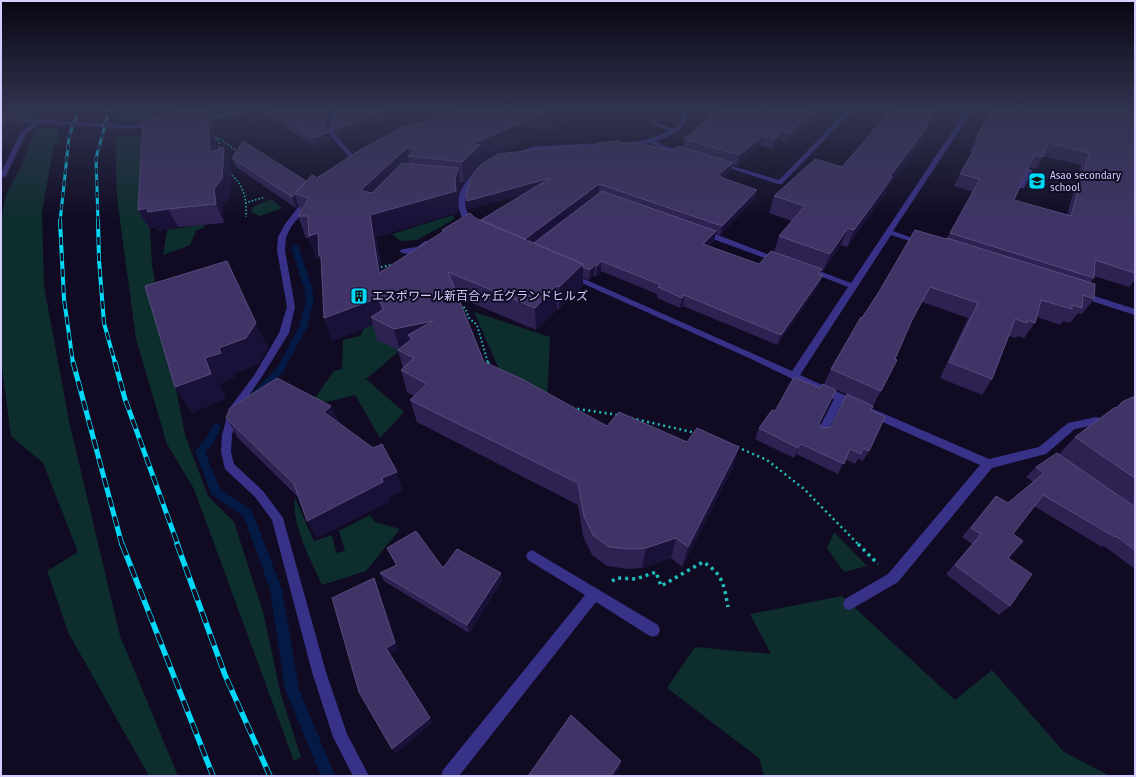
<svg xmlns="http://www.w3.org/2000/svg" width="1136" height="777" viewBox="0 0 1136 777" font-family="'Fira Sans','Noto Sans JP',sans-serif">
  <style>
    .green { fill: #0e2d2d }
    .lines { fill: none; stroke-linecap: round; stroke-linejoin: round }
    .stream { fill: #041943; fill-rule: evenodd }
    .path-far3 { stroke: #21bfba; stroke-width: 1.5; stroke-dasharray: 1.5 2; stroke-linecap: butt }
    .path-far2 { stroke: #21bfba; stroke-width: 2; stroke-dasharray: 1.5 2.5; stroke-linecap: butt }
    .path-far1 { stroke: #21bfba; stroke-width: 2.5; stroke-dasharray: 2 3.5; stroke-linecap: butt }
    .path { stroke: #21bfba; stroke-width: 3.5; stroke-dasharray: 3 4; stroke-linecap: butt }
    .minor { fill: #373187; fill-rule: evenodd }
    .rail-far3-casing { stroke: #00d8f8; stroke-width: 3 }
    .rail-far2-casing { stroke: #00d8f8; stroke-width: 4 }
    .rail-far1-casing { stroke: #00d8f8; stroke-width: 5 }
    .rail-casing { stroke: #00d8f8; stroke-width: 5.5 }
    .rail-far3 { stroke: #100b23; stroke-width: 2; stroke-dasharray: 6; stroke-linecap: butt }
    .rail-far2 { stroke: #100b23; stroke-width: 2.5; stroke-dasharray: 8; stroke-linecap: butt }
    .rail-far1 { stroke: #100b23; stroke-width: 3.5; stroke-dasharray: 10; stroke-linecap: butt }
    .rail { stroke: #100b23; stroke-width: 4; stroke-dasharray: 12; stroke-linecap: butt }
    .wall { fill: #2e2253; fill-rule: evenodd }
    .shaded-wall { fill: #1a1138 }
    .building { fill: #3f3465; stroke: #574c7e; fill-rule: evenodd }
    .labels { text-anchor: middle; stroke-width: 4; stroke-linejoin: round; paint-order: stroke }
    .far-poi-label { font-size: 10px; fill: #d4cdff; stroke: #100b23; text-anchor: start }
    .poi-label { font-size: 12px; fill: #d4cdff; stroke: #100b23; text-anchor: start }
  </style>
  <rect width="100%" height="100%" fill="#100b23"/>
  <path class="green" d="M 119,111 L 153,111 L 152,120 L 117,122 Z
    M 41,128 L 57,128 L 60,144 L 54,145 L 42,211 L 44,286 L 69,421 L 120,636 L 178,776 L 149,776 L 69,634 L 47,571 L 78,552 L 43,463 L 11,436 L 1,361 L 1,220 L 6,195 L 23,163 L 34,133 Z
    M 145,136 L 152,265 L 185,435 L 208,496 L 234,522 L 263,612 L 281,695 L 301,757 L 294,761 L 194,489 L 167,444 L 136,339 L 117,198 L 115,137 Z
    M 271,199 L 282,208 L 260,216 L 251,212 L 253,207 Z
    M 453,215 L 455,219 L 417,240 L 400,241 L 392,234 Z
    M 204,224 L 205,227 L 196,231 L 190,245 L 163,255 L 167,230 Z
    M 381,300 L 422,332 L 366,379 L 404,412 L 380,438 L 355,395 L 327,402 L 314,399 L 334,371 L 342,369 L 343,340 L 360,336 Z
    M 474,312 L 550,337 L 547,404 L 509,392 Z
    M 295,498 L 314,541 L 332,535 L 336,553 L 345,551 L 339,531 L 370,515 L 375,522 L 400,529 L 366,571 L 322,585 C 311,560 291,524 295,498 Z
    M 834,532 L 867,566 L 844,572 L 827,548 Z
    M 842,596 L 955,700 L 992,670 L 1064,752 L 1110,776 L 764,776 L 759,758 L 667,688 L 695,647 L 771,654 L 750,614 Z"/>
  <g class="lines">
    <path class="stream" d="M 292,245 L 295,245 L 299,247 L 312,288 L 314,302 L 307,327 L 283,372 L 256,399 L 253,400 L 248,397 L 277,368 L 299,327 L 306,302 L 304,288 L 291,247 Z
      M 216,423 L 219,424 L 221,427 L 213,444 L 205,452 L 220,489 L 252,511 L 253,514 L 282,589 L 299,689 L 335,776 L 321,776 L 285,689 L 270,589 L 244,517 L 212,495 L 195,451 L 206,439 L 213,424 Z"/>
    <path class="path-far3" d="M 213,134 L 219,142 L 219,151
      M 216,138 L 222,140 L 238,152
      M 229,173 C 244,184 247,199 246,217
      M 245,203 L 265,197"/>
    <path class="path-far2" d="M 381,267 L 392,265
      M 460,305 L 465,308 L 469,318 L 477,325 L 488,363"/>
    <path class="path-far1" d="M 488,362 L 489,365
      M 572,408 L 618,415
      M 631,418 L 696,433
      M 737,447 L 767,460 L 804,489 L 859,545"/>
    <path class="path" d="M 858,544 L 878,564
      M 612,581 L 617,578 L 636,579 L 656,572 L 661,586 L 703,562 C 723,574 724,585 728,607"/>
    <path class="minor" d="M 245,111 L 262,111 L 200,121 L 197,119 L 200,117 Z
      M 332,111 L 338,111 L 334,133 L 355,157 L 355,159 L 351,159 L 328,133 Z
      M 682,111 L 688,111 C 688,130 672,136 656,141 L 662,145 L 689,153 L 689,155 L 658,147 L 650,143 L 627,147 L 624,145 L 652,138 L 669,131 L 648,122 L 653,121 L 674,129 L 682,119 Z
      M 846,111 L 852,111 L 782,184 L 778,184 L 717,164 L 722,163 L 779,180 Z
      M 966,111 L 972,111 L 893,231 L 926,243 L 922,245 L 891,235 L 800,375 L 860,402 L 861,405 L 860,408 L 856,409 L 842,403 L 825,437 L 817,437 L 816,434 L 834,399 L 749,358 L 566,276 L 570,273 L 573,274 L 792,371 L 848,287 L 807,271 L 811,269 L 814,269 L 851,283 Z
      M 1,117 L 129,125 L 157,122 L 160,124 L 157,126 L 129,129 L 39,123 L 26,134 L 6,176 L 1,178 L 1,173 L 20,133 L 32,123 L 1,121 Z
      M 609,143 L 612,145 L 611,146 L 535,150 L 508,158 L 505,156 L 535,146 Z
      M 1028,169 L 1033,170 L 1024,188 L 1020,188 L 1019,187 Z
      M 475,172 L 480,173 C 464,193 459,204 476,227 L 472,229 L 469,229 C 453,207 455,190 475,172 Z
      M 306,197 L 313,199 L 291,227 L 286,237 L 285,250 L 295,307 L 289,333 L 261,378 L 239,410 L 232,435 L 231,452 L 234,464 L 263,491 L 283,518 L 326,672 L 347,734 L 369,776 L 353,776 L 333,737 L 312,672 L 272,520 L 255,497 L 225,469 L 221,452 L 222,435 L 229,409 L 255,374 L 279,333 L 287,307 L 277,250 L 278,237 L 285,224 Z
      M 699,230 L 705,230 L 783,260 L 782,262 L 776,262 L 699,234 Z
      M 425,241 L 431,241 L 432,243 C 425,250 407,258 399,251 L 403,249 L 417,247 Z
      M 1082,292 L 1135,309 L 1135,315 L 1079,297 L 1078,295 L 1079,293 Z
      M 873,409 L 989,459 L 1039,447 L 1068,423 L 1096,417 L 1100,418 L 1101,421 L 1100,424 L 1075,429 L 1046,454 L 992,468 L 898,582 L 850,610 L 845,609 L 843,604 L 845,599 L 888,574 L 980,465 L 869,416 L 868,413 L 869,410 Z
      M 532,550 L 658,625 L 660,630 L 658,635 L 653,637 L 648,635 L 596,602 L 459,776 L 441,776 L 443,770 L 585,595 L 528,560 L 526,556 L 528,552 Z"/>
    <g class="rail-far3-casing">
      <path id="rail-far3" d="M 1,114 L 5,111
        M 60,222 L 69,137 L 78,111
        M 98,222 L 96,158 L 109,111"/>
    </g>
    <g class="rail-far2-casing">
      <path id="rail-far2" d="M 60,221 L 64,299 L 73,363
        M 98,221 L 99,260 L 104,323 L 115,363"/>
    </g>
    <g class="rail-far1-casing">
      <path id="rail-far1" d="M 73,362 L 122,545
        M 115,362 L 125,399 L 178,545"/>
    </g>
    <g class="rail-casing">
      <path id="rail" d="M 122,544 L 213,776
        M 177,544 L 225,675 L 270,776"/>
    </g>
    <use href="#rail-far3" class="rail-far3"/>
    <use href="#rail-far2" class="rail-far2"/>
    <use href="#rail-far1" class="rail-far1"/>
    <use href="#rail" class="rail"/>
  </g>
  <path class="wall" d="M 4,111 L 19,111 L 17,116 L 9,116 L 14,123 L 1,151 L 1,113 L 6,114 Z
    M 260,111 L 331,111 L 327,129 L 330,132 L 332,140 L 316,147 L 261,113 Z
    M 336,111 L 340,137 L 336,133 L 333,124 Z
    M 701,111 L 821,111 L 805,127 L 803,127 L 787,143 L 781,141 L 772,149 L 761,146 L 737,166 L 732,164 L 731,171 L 723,178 L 755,199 L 720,235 L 715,233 L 714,241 L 709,246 L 759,264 L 774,252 L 779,236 L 792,221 L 769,213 L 774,196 L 842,167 L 927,129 L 921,142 L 887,188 L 885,194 L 866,221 L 847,247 L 841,245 L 823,271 L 821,271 L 820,274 L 819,285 L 777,345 L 683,306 L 680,308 L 657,298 L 657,294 L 601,271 L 596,276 L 594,275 L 589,280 L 583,277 L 583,286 L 559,309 L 557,309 L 536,330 L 458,297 L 484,362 L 607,426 L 687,442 L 739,447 L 732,469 L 682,567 L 671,558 L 642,568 L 629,569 L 607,566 L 592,555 L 583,536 L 578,505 L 417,422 L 410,400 L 414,396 L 407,392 L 401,370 L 403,368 L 398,350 L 377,340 L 373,325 L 332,341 L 324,318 L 321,263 L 319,257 L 316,258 L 309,238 L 306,238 L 298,216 L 301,211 L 298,204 L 296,208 L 236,167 L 232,158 L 306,181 L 317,178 L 355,153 L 562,118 L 562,125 L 483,160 L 483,164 L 590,149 L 623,143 L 673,151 L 683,148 L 684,139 L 709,117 L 708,117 L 709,114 L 703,113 ZM 474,174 L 466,194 L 468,209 L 524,194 L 481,220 L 475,218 L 442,230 L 442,232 L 382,271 L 376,237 L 459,212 L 458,200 L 461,189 L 460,182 L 464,182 ZM 599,193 L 534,243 L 533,243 Z
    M 1135,111 L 1135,280 L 1129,287 L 1094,276 L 1094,278 L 1090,283 L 1094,299 L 1082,314 L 1078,313 L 1070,323 L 1063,321 L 1060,325 L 1037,317 L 1035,323 L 1024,338 L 1018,336 L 1016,338 L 1009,336 L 992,379 L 982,395 L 940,378 L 968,318 L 922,302 L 910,323 L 881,391 L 873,406 L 824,384 L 831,369 L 862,318 L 947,238 L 973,192 L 954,186 L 960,174 L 972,153 L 969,152 L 975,140 ZM 1043,156 L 1081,165 L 1067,215 L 1014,200 L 1028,167 L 1036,169 Z
    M 213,113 L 211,114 L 214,120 L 216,150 L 231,165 L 230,196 L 222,207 L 224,223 L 178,227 L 158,231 L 156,227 L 149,228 L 138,210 L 168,114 Z
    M 1135,396 L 1135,569 L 1104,546 L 1102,547 L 1034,506 L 1013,534 L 1008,558 L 1010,606 L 999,615 L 946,574 L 972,544 L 962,537 L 996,496 L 1008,503 L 1033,482 L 1026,477 L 1036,467 L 1059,454 L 1075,437 L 1116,408 L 1122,402 Z
    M 831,401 L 820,423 L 821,428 L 831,427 L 871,410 L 869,451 L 863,461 L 858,459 L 855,464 L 845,459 L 838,474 L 796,454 L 794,458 L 755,439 L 759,428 Z
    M 331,406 L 338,422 L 403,490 L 389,497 L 390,501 L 317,538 L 298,497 L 238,438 L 226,418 Z
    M 387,548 L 443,568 L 501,573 L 502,581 L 469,633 L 384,581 L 380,573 L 396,565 L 391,556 Z"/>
  <path class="shaded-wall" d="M 13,111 L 19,111 L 17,116 Z
    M 174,111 L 213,111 L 213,113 L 211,114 L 214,120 L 217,170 Z
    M 327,111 L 331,111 L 327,133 L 324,124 Z
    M 383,111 L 405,111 L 340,137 L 337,129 Z
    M 435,111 L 492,111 L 433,132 L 430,113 Z
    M 548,111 L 580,111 L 562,118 L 562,125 L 483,160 L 483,165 L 464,182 L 462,162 L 467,146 Z
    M 814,111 L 821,111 L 805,127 L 808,117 Z
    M 935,111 L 940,111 L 927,129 L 921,142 L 887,188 L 885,194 L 866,221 L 847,247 L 854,230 Z
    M 8,114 L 14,123 L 1,151 L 1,129 Z
    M 806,117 L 803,127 L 787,143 L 790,133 Z
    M 784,131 L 781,141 L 772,149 L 775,139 Z
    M 330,132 L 332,140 L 316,147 L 313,138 Z
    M 763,136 L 761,146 L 737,166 L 739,155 Z
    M 224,147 L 231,165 L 230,196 L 222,207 L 224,223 L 216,204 L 214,189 Z
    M 408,147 L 410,156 L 408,156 L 411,168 L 368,210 L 362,189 Z
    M 733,163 L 731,171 L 720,180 L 718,175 Z
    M 458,168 L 461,189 L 458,200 L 459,212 L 376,237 L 385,295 L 379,273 L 370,215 L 455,179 Z
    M 550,178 L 550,187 L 468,209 L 467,201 Z
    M 599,184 L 599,193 L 523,250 L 522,241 Z
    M 757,190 L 755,199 L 720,235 L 722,226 Z
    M 295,194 L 298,204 L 296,208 L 292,197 Z
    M 147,208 L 168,209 L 178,227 L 158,231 L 156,227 L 149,228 L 138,210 Z
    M 848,228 L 841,245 L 823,271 L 830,254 Z
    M 716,231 L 714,241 L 701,254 L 703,244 Z
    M 318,233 L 327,279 L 319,257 L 316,258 L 309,236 Z
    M 227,261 L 268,348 L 259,364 L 234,374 L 235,378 L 220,384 L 226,399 L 192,413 L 175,387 L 205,358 L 219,348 Z
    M 601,261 L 601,271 L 596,276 L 597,266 Z
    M 583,264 L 583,286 L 559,309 L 559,287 Z
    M 595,265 L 594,275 L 589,280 L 590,270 Z
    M 823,275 L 819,285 L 777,345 L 781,335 Z
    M 556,286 L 557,309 L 536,330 L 535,308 Z
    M 684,295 L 683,306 L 680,308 L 682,298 Z
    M 378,298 L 384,321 L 371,317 L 373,325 L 332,341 L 324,318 Z
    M 433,321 L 408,335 L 412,349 L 400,351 L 394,329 Z
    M 331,406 L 339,426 L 324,412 Z
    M 801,444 L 794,458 L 798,448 Z
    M 739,447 L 732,469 L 682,567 L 688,547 Z
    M 397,472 L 403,490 L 389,497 L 390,501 L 317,538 L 307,521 L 382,478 Z
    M 676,538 L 671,558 L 642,568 L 646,548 Z
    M 501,573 L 502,581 L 469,633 L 467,625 Z
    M 374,578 L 377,585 L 399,650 L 389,654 L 386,648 Z
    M 430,718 L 432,723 L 396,754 L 392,749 Z
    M 621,761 L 619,769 L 615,776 L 611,776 Z"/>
  <path class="building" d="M 169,111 L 207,111 L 210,152 L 224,147 L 222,178 L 214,189 L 216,204 L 168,209 L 148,212 L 147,208 L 138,210 L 143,118 L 168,114 Z
    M 269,111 L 327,111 L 324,124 L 330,132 L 313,138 Z
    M 336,111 L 383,111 L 337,129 L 333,124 Z
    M 455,111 L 548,111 L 467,146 L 481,144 L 462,162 L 408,156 L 416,149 L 408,147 L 362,189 L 363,191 L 372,193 L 402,163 L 458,168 L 455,179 L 456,191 L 370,215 L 379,273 L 444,231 L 442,230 L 470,213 L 475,218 L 583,264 L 559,287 L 556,286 L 535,308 L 448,272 L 484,362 L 522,379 L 607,426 L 619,412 L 687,442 L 697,428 L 739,447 L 688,547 L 676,538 L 646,548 L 632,549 L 609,547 L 593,535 L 584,516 L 578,483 L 410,400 L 427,384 L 401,370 L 414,358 L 398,350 L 413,338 L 408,335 L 433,321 L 394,329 L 371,317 L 384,309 L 378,298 L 324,318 L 321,256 L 319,256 L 318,233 L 309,236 L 308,216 L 298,216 L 309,198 L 295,194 L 312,175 L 317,178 L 355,153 L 404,126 L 428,121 Z
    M 717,111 L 814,111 L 808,117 L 806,117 L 790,133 L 784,131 L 775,139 L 763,136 L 739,155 L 684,139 Z
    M 890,111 L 935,111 L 925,125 L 928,126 L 890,176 L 892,177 L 873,204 L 854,230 L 848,228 L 830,254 L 779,236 L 805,206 L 774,196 L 815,159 L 842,167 Z
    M 991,111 L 1135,111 L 1135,273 L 1095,260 L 1094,278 L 950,233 L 980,179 L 960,174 L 979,141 L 975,140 ZM 1048,143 L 1089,153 L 1071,216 L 1014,200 L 1034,155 L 1043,157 Z
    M 1,113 L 8,114 L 1,129 Z
    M 243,141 L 306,181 L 292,197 L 232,158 Z
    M 617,141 L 623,143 L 633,142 L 673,151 L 678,146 L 733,163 L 718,175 L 721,176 L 720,177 L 757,190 L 722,226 L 599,184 L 525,239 L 481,220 L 550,178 L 467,201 L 466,194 L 470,180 L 475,171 L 483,163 L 498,154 L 580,145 L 590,149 L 598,143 Z
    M 602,191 L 716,231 L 703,244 L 759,264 L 771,251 L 822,269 L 818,274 L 823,275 L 781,335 L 684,295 L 682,298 L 658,287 L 661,285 L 601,261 L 597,266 L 595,265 L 590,270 L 583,267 L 583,264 L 534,243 Z
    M 915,230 L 946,239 L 947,238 L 1095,284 L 1094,299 L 1083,295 L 1082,308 L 1072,305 L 1072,309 L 1041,300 L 1035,323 L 1028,320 L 1027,323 L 1015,319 L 992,379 L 949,362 L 978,303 L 930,287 L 912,320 L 895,359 L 897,360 L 881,391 L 831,369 L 861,317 L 862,318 L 880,290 Z
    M 227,261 L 256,323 L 246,338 L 219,348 L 221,353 L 205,358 L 211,374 L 175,387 L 145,286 Z
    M 794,377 L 820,388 L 823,384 L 836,390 L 819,423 L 821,428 L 831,427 L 847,394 L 873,406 L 871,410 L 885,417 L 869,451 L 863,448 L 861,454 L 850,449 L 844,464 L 801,444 L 798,448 L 759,428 L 772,410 L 775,411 Z
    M 277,378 L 331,406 L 324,412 L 373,448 L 382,444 L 397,472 L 382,478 L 383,482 L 307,521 L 294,484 L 226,418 L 230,408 Z
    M 1135,396 L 1135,478 L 1075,437 L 1114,408 L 1118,407 L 1122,402 Z
    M 1057,453 L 1135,507 L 1135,550 L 1116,536 L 1115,537 L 1043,495 L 1013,534 L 1023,541 L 1008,558 L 1032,574 L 1010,606 L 955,565 L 981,534 L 971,528 L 996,496 L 1008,503 L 1044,473 L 1036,467 Z
    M 416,531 L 443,568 L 457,549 L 501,573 L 467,625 L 380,573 L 397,565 L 387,548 Z
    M 374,578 L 395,643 L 386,648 L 430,718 L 392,749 L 359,692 L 332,598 Z
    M 571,715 L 621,761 L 611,776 L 528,776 Z"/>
  <linearGradient id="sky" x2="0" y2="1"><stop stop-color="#090613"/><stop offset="0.5" stop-color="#313450"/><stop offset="1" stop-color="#313450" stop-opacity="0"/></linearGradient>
  <rect width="1136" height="220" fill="url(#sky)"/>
  <defs>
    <g id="school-square" transform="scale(0.9)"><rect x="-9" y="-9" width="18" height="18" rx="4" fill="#00d8f8" stroke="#100b23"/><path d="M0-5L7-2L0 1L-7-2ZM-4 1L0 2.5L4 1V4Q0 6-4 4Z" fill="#111"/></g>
    <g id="building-square" transform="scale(0.9)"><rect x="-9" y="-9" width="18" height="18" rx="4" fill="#00d8f8" stroke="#100b23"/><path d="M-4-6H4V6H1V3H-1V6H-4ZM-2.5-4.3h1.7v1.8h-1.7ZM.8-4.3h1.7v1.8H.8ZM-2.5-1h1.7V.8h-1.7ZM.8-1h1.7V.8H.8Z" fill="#111"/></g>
  </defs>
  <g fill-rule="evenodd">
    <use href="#school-square" x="1037" y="181"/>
    <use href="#building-square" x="359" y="296"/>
  </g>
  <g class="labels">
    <g class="far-poi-label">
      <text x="1050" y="179">Asao secondary<tspan x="1050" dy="12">school</tspan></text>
    </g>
    <g class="poi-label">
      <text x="372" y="300">エスポワール新百合ヶ丘グランドヒルズ</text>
    </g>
  </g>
  <rect width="1136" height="777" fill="none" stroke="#d4cdff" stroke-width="4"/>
</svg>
